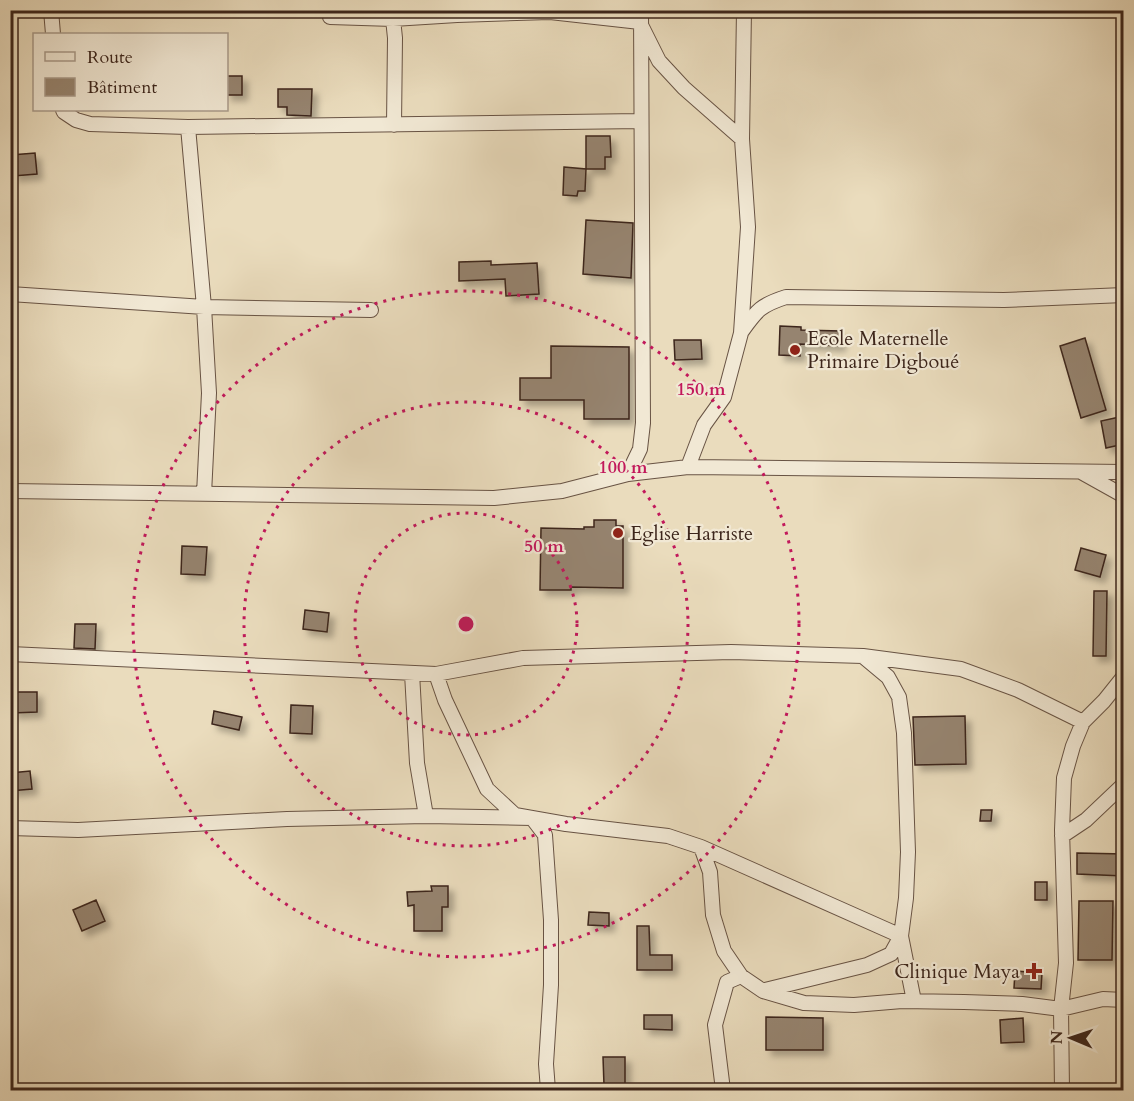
<svg xmlns="http://www.w3.org/2000/svg" width="1134" height="1101" viewBox="0 0 1134 1101" font-family="Cardo,serif">
  <style>
    .building { fill: #96846f; stroke: #3c251b; stroke-width: 1.5; filter: url(#shadow) }
    .lines { fill: none; stroke-linecap: round; stroke-linejoin: round }
    .minor-casing { stroke: #685344; stroke-width: 16 }
    .minor { stroke: #f1e8d4; stroke-width: 14 }
    .ring { fill: none; stroke: #c2185b; stroke-width: 3; stroke-dasharray: 3 6 }
    .poi-dot { fill: #8f2418; stroke: #f1e8d4; stroke-width: 2 }
    .labels { text-anchor: middle; stroke-width: 4.5; stroke-linejoin: round; paint-order: stroke }
    .poi-label { font-size: 20px; fill: #3c251b; stroke: #f1e8d4; text-anchor: start }
    .centre { fill: #c2185b; stroke: #f1e8d4; stroke-width: 3 }
    .ring-label { font-size: 18px; text-anchor: middle; font-weight: bold; fill: #c2185b; stroke: #f1e8d4; stroke-width: 4.5; stroke-linejoin: round; paint-order: stroke }
  </style>
  <defs>
    <filter id="shadow"><feDropShadow dx="5.5" dy="5.5" stdDeviation="3" flood-color="#0004"/></filter>
  </defs>
  <rect width="100%" height="100%" fill="#eadcbd"/>
  <filter id="stains"><feTurbulence type="fractalNoise" baseFrequency=".00333" numOctaves="4"/><feColorMatrix values="0 0 0 0 .2 0 0 0 0 .09 0 0 0 0 .02 0 0 0 .5 -.17"/></filter>
  <radialGradient id="worn" r=".72"><stop offset=".6" stop-color="#630" stop-opacity="0"/><stop offset="1" stop-color="#630" stop-opacity=".3"/></radialGradient>
  <path class="building" d="M 226,76 L 242,76 L 242,95 L 226,95 Z
    M 278,89 L 312,89 L 311,116 L 287,115 L 287,107 L 278,107 Z
    M 586,136 L 610,136 L 611,157 L 605,157 L 605,169 L 586,169 Z
    M 35,153 L 37,174 L 13,176 L 11,155 Z
    M 564,167 L 586,169 L 585,191 L 578,191 L 577,196 L 563,195 Z
    M 586,220 L 633,223 L 631,278 L 583,274 Z
    M 491,261 L 491,265 L 537,263 L 539,294 L 506,296 L 505,279 L 459,281 L 459,262 Z
    M 780,326 L 801,327 L 801,330 L 840,331 L 840,346 L 800,344 L 800,356 L 779,355 Z
    M 1085,338 L 1106,410 L 1081,418 L 1060,346 Z
    M 674,340 L 701,340 L 702,359 L 675,360 Z
    M 551,346 L 629,347 L 629,419 L 584,419 L 584,400 L 520,400 L 520,378 L 551,378 Z
    M 1124,416 L 1124,444 L 1106,448 L 1101,421 Z
    M 594,520 L 616,520 L 616,526 L 623,526 L 623,588 L 571,587 L 571,590 L 540,590 L 541,528 L 584,529 L 584,527 L 594,527 Z
    M 182,546 L 207,547 L 205,575 L 181,574 Z
    M 1081,548 L 1106,555 L 1100,577 L 1075,570 Z
    M 1094,591 L 1107,591 L 1106,656 L 1093,656 Z
    M 305,610 L 329,613 L 327,632 L 303,629 Z
    M 75,624 L 96,624 L 95,649 L 74,648 Z
    M 12,692 L 37,692 L 37,712 L 12,713 Z
    M 291,705 L 313,706 L 312,734 L 290,733 Z
    M 214,711 L 242,717 L 239,730 L 212,724 Z
    M 965,716 L 966,764 L 915,765 L 913,717 Z
    M 30,771 L 32,789 L 10,791 L 10,773 Z
    M 981,810 L 992,810 L 991,821 L 980,821 Z
    M 1077,853 L 1124,854 L 1124,876 L 1077,874 Z
    M 1035,882 L 1047,882 L 1047,900 L 1035,900 Z
    M 431,886 L 448,886 L 448,907 L 442,907 L 442,931 L 414,931 L 414,905 L 408,906 L 407,892 L 432,891 Z
    M 96,900 L 105,921 L 82,931 L 73,910 Z
    M 1079,901 L 1113,901 L 1112,960 L 1078,960 Z
    M 589,912 L 609,913 L 609,926 L 588,925 Z
    M 637,926 L 649,926 L 650,955 L 672,955 L 672,970 L 637,970 Z
    M 1015,971 L 1042,973 L 1041,989 L 1014,988 Z
    M 644,1015 L 672,1015 L 672,1030 L 644,1029 Z
    M 766,1017 L 823,1018 L 823,1050 L 766,1050 Z
    M 1023,1018 L 1024,1042 L 1001,1043 L 1000,1020 Z
    M 603,1057 L 625,1057 L 625,1085 L 604,1085 Z"/>
  <g class="lines">
    <g class="minor-casing">
      <path id="minor" d="M 51,10 L 53,34
        M 330,17 L 393,19 L 457,15 L 550,12 L 640,22
        M 393,19 L 395,38 L 394,125
        M 642,27 L 659,61 L 684,88 L 742,139
        M 63,110 L 64,112 L 76,120 L 90,124 L 188,127 L 641,121
        M 188,127 L 204,307 L 209,393 L 204,494
        M 10,294 L 204,307 L 371,310
        M 742,331 C 757,310 761,305 786,297 L 1004,300 L 1124,295
        M 688,467 L 704,425 L 724,397 L 741,333 L 748,227 L 742,139 L 744,10
        M 1081,472 L 1124,496
        M 628,474 L 640,449 L 643,423 L 641,10
        M 10,491 L 494,498 L 562,491 L 628,474 L 688,467 L 1124,472
        M 10,654 L 436,674 L 523,658 L 731,652 L 863,656 L 961,669 L 1018,690 L 1083,722
        M 412,673 L 417,763 L 426,816
        M 436,674 L 445,700 L 487,789 L 515,815 L 566,824 L 668,836 L 701,847 L 710,872 L 713,915 L 724,951 L 741,976 L 763,991 L 804,1003 L 854,1005 L 902,1001 L 964,1002 L 1022,1004 L 1061,1009 L 1103,999 L 1124,1000
        M 10,828 L 78,830 L 287,819 L 426,816 L 532,818 L 545,835 L 551,920 L 551,985 L 546,1064 L 548,1090
        M 1062,836 L 1086,820 L 1124,784
        M 701,847 L 901,936 L 914,1001
        M 765,990 L 867,965 L 891,954 L 901,936 L 906,898 L 908,852 L 904,733 L 899,697 L 888,677 L 864,657
        M 723,1090 L 715,1025 L 727,982 L 741,976
        M 1062,1090 L 1061,1009 L 1066,963 L 1062,830 L 1064,778 L 1073,746 L 1083,722 L 1104,701 L 1124,676"/>
    </g>
    <use href="#minor" class="minor"/>
  </g>
  <g class="ring">
    <circle cx="466" cy="624" r="111"/>
    <circle cx="466" cy="624" r="222"/>
    <circle cx="466" cy="624" r="333"/>
  </g>
  <g class="poi-dot">
    <circle cx="795" cy="350" r="6"/>
    <circle cx="618" cy="533" r="6"/>
    <path d="M1031 962h6v6h6v6h-6v6h-6v-6h-6v-6h6z"/>
  </g>
  <g class="labels">
    <g class="poi-label">
      <text x="807" y="345">Ecole Maternelle<tspan x="807" dy="23">Primaire Digboué</tspan></text>
      <text x="630" y="540">Eglise Harriste</text>
      <text x="1020" y="978" text-anchor="end">Clinique Maya</text>
    </g>
  </g>
  <circle cx="466" cy="624" r="9" class="centre"/>
  <g class="ring-label">
    <text x="701" y="395">150 m</text>
    <text x="623" y="473">100 m</text>
    <text x="544" y="552">50 m</text>
  </g>
  <rect width="1134" height="1101" fill="none" stroke="#eadcbd" stroke-width="36"/>
  <rect x="12" y="12" width="1110" height="1077" fill="none" stroke="#3c251b" stroke-width="3"/>
  <rect x="18" y="18" width="1098" height="1065" fill="none" stroke="#3c251b" stroke-width="1.5"/>
  <rect x="33" y="33" width="195" height="78" fill="#f1e8d4" stroke="#a99a8a" stroke-width="1.5"/>
  <rect x="45" y="52" width="30" height="9" fill="#f1e8d4" stroke="#a99a8a" stroke-width="1.5"/>
  <text x="87" y="63" font-size="18" fill="#3c251b">Route</text>
  <rect x="45" y="78" width="30" height="18" fill="#96846f" stroke="#a99a8a" stroke-width="1.5"/>
  <text x="87" y="93" font-size="18" fill="#3c251b">Bâtiment</text>
  <g transform="translate(1071 1038) rotate(272)" stroke="#f1e8d4" stroke-width="4.5" paint-order="stroke">
  <path d="M0-4.5L10 22L0 15L-10 22Z" fill="#3c251b"/>
  <text y="-9" font-size="16" font-weight="bold" text-anchor="middle" fill="#3c251b">N</text>
  </g>
  <rect width="100%" height="100%" filter="url(#stains)"/>
  <rect width="100%" height="100%" fill="url(#worn)"/>
</svg>
